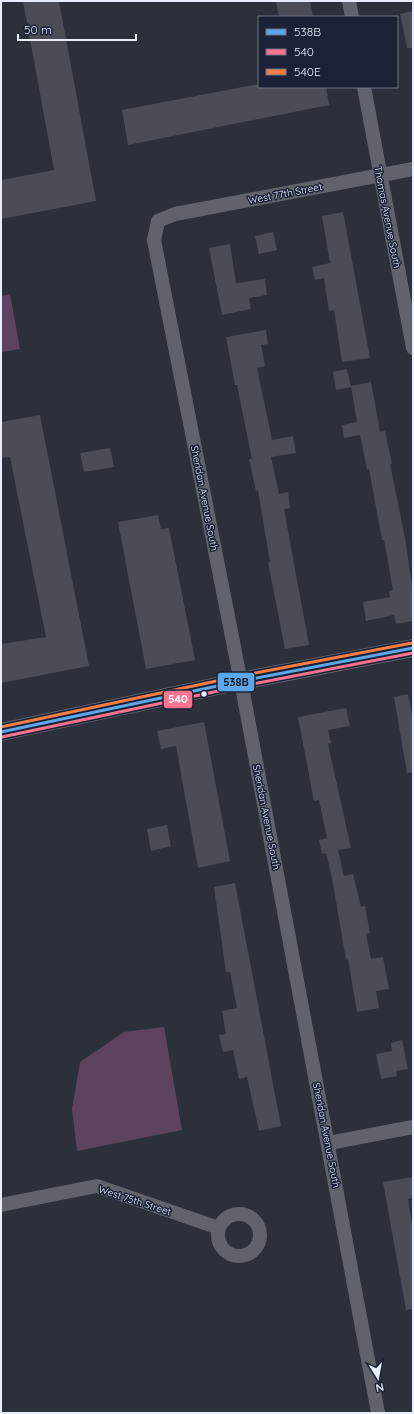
<svg xmlns="http://www.w3.org/2000/svg" width="414" height="1414" viewBox="0 0 414 1414" font-family="Quicksand,sans-serif">
  <style>
    .green { fill: #5d435e }
    .building { fill: #4a4c56 }
    .lines { fill: none; stroke-linecap: round; stroke-linejoin: round }
    .minor { stroke: #60636c; stroke-width: 14 }
    .tertiary { stroke: #60636c; stroke-width: 18 }
    .bus-1-casing { stroke: #1b2237; stroke-width: 6 }
    .bus-2-casing { stroke: #1b2237; stroke-width: 6 }
    .bus-3-casing { stroke: #1b2237; stroke-width: 6 }
    .bus-1 { stroke: #5aa8eb; stroke-width: 3 }
    .bus-2 { stroke: #fc738d; stroke-width: 3 }
    .bus-3 { stroke: #f77d43; stroke-width: 3 }
    .bus-dot { fill: #e8edfc; stroke: #1b2237; stroke-width: 1.5 }
    .labels { text-anchor: middle; stroke-width: 3; stroke-linejoin: round; paint-order: stroke }
    .street-label { font-size: 10px; fill: #e8edfc; stroke: #1b2237 }
    .line-badge { stroke: #1b2237; stroke-width: 1.5 }
    .badge-label { font-size: 11px; text-anchor: middle; font-weight: bold; fill: #fff }
    .pale-badge-label { font-size: 11px; text-anchor: middle; font-weight: bold; fill: #111 }
  </style>
  <rect width="100%" height="100%" fill="#2b303b"/>
  <path class="green" d="M 10,294 L 20,349 L 1,352 L 1,296 Z
    M 164,1027 L 182,1130 L 77,1151 L 72,1109 L 80,1062 L 124,1032 Z"/>
  <path class="building" d="M 23,1 L 59,1 L 96,201 L 1,219 L 1,180 L 54,170 Z
    M 276,1 L 310,1 L 313,17 L 279,17 Z
    M 413,11 L 413,48 L 407,48 L 400,14 Z
    M 259,84 L 259,87 L 326,87 L 329,105 L 128,145 L 122,110 Z
    M 343,212 L 370,358 L 342,362 L 334,310 L 329,311 L 324,278 L 315,280 L 312,267 L 330,263 L 322,216 Z
    M 273,232 L 277,250 L 259,254 L 255,236 Z
    M 230,244 L 236,283 L 265,279 L 267,295 L 249,298 L 251,309 L 222,315 L 209,248 Z
    M 266,330 L 268,344 L 261,345 L 265,366 L 257,368 L 272,440 L 293,436 L 296,453 L 271,457 L 279,494 L 288,492 L 290,508 L 284,509 L 309,645 L 285,649 L 268,562 L 270,562 L 258,490 L 256,491 L 249,459 L 252,459 L 237,385 L 235,385 L 226,337 Z
    M 347,369 L 351,387 L 336,390 L 333,372 Z
    M 371,382 L 380,432 L 385,431 L 392,464 L 390,464 L 405,538 L 413,592 L 413,621 L 396,624 L 394,615 L 366,621 L 363,602 L 390,597 L 389,591 L 393,590 L 384,540 L 382,540 L 369,469 L 367,469 L 360,435 L 344,438 L 342,425 L 357,422 L 351,386 Z
    M 40,415 L 89,666 L 1,683 L 1,644 L 46,637 L 10,457 L 1,458 L 1,422 Z
    M 110,448 L 114,467 L 84,472 L 80,453 Z
    M 158,515 L 161,529 L 169,528 L 195,660 L 146,669 L 118,522 Z
    M 408,694 L 413,720 L 413,772 L 407,773 L 394,697 Z
    M 346,708 L 350,726 L 328,730 L 331,743 L 328,744 L 351,848 L 338,850 L 344,876 L 353,874 L 361,907 L 365,906 L 370,933 L 366,934 L 371,959 L 383,957 L 389,989 L 376,991 L 379,1008 L 357,1012 L 348,959 L 346,960 L 332,878 L 326,853 L 322,854 L 319,840 L 327,838 L 319,800 L 314,801 L 298,717 Z
    M 204,722 L 230,861 L 198,868 L 176,746 L 161,749 L 157,731 Z
    M 167,825 L 171,846 L 151,851 L 147,829 Z
    M 235,883 L 281,1126 L 259,1131 L 247,1077 L 239,1079 L 233,1050 L 223,1052 L 219,1035 L 226,1034 L 222,1011 L 237,1008 L 230,972 L 226,972 L 214,887 Z
    M 402,1040 L 408,1069 L 396,1071 L 397,1076 L 381,1079 L 376,1054 L 392,1051 L 391,1043 Z
    M 413,1177 L 413,1198 L 408,1199 L 413,1230 L 413,1309 L 406,1310 L 383,1182 Z"/>
  <g class="lines">
    <path class="minor" d="M 349,1 L 352,17
      M 364,87 L 413,348
      M 329,1143 L 413,1127
      M 1,1205 L 97,1186 L 219,1228
      M218 1235a21 21 0 1 1 42 0a21 21 0 1 1-42 0Z
      M 378,1413 L 245,703 L 154,240 L 158,221 L 175,214 L 413,169"/>
    <path class="tertiary" d="M 1,732 L 241,681 L 413,648"/>
    <g class="bus-1-casing">
      <path id="bus-1" d="M 1,732 L 241,681 L 413,648"/>
    </g>
    <g class="bus-2-casing">
      <path id="bus-2" d="M 2,737 L 242,686 L 413,653"/>
    </g>
    <g class="bus-3-casing">
      <path id="bus-3" d="M 1,727 L 240,676 L 412,643"/>
    </g>
    <use href="#bus-1" class="bus-1"/>
    <use href="#bus-2" class="bus-2"/>
    <use href="#bus-3" class="bus-3"/>
  </g>
  <circle class="bus-dot" cx="204" cy="694" r="3.5"/>
  <g class="labels">
    <g class="street-label">
      <text transform="translate(285 193) rotate(-11)" y="4">West 77th Street</text>
      <text transform="translate(388 217) rotate(79)" y="4">Thomas Avenue South</text>
      <text transform="translate(205 498) rotate(79)" y="4">Sheridan Avenue South</text>
      <text transform="translate(267 817) rotate(79)" y="4">Sheridan Avenue South</text>
      <text transform="translate(327 1135) rotate(79)" y="4">Sheridan Avenue South</text>
      <text transform="translate(135 1200) rotate(18)" y="4">West 75th Street</text>
    </g>
  </g>
  <g class="line-badge">
    <rect x="217" y="672" width="38" height="20" rx="4" fill="#5aa8eb"/>
    <rect x="163" y="690" width="30" height="19" rx="4" fill="#fc738d"/>
  </g>
  <g class="badge-label">
    <text x="178" y="703">540</text>
  </g>
  <g class="pale-badge-label">
    <text x="236" y="686">538B</text>
  </g>
  <rect width="414" height="1414" fill="none" stroke="#e8edfc" stroke-width="4"/>
  <rect x="258" y="16" width="140" height="72" fill="#1b2237" stroke="#6d7386"/>
  <rect x="266" y="29" width="20" height="6" fill="#5aa8eb" stroke="#6d7386"/>
  <text x="294" y="36" font-size="12" fill="#e8edfc">538B</text>
  <rect x="266" y="49" width="20" height="6" fill="#fc738d" stroke="#6d7386"/>
  <text x="294" y="56" font-size="12" fill="#e8edfc">540</text>
  <rect x="266" y="69" width="20" height="6" fill="#f77d43" stroke="#6d7386"/>
  <text x="294" y="76" font-size="12" fill="#e8edfc">540E</text>
  <g transform="translate(378 1378) rotate(169)" stroke="#1b2237" stroke-width="3" paint-order="stroke">
  <path d="M0-3L7 15L0 10L-7 15Z" fill="#e8edfc"/>
  <text y="-6" font-size="11" font-weight="bold" text-anchor="middle" fill="#e8edfc">N</text>
  </g>
  <path d="M18 34v6h118v-6" fill="none" stroke="#e8edfc" stroke-width="2"/>
  <text x="24" y="34" font-size="12" fill="#e8edfc" stroke="#1b2237" stroke-width="3" paint-order="stroke">50 m</text>
</svg>
